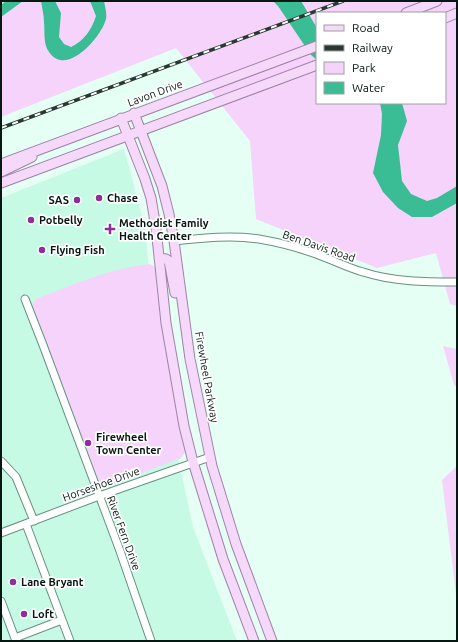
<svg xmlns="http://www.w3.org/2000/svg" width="458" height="642" viewBox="0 0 458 642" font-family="Ubuntu,sans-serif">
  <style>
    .built { fill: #c6fae5 }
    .green { fill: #f5d3fa; fill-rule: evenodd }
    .water { fill: #3abc94 }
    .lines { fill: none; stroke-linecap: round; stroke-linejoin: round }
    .minor-casing { stroke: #689080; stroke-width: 9 }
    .major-casing { stroke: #9e84a6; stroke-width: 11 }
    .minor { stroke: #fff; stroke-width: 7 }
    .major { stroke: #f5d8fa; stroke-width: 9 }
    .rail-casing { stroke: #283932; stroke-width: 3.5 }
    .rail { stroke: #fff; stroke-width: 2; stroke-dasharray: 6; stroke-linecap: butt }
    .poi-dot { fill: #8b2f99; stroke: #fff; stroke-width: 1.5 }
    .labels { text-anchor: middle; stroke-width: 3.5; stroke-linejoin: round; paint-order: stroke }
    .street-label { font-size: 11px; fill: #071711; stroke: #fff }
    .poi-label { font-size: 11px; font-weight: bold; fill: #071711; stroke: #fff; text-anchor: start }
  </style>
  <rect width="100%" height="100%" fill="#e6fff4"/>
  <path class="built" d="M 124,149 L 145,227 L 157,359 L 193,527 L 237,641 L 1,641 L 1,198 Z"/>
  <path class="green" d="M 1,1 L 457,1 L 457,306 L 450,304 L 436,253 L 377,268 L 256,219 L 250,141 L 176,48 L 1,117 ZM 317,13 L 445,13 L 445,103 L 317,103 Z
    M 150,264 L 156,268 L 173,377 L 175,405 L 185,452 L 181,458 L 107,486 L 100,485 L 97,482 L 32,305 L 36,299 C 73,285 110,268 150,264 Z
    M 443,346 L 457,349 L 457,387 L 454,385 Z
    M 457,466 L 457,603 L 442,480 Z"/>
  <path class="water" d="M 6,1 L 23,1 L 1,17 L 1,5 Z
    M 41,1 L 55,1 L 61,13 L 59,37 L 64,44 L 71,47 C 84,41 92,29 96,16 L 90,1 L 104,1 C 105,7 108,16 105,22 C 99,39 66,77 49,52 C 43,44 45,32 44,22 C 44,15 42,8 41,1 Z
    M 273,1 L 301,1 L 317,28 L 317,60 L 311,55 L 278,6 Z
    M 380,103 L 402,103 L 407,121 L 398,145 L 402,181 L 411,194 L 427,201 L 437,198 L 457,186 L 457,203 L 432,217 L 412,217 L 398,208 L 383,192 L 373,173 L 381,135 L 382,114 Z"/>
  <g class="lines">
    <g class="minor-casing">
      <path id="minor" d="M 174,241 C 203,238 231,235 259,239 C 283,243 307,250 329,259 C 341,264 352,269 363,272 C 394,282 426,282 457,282
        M 25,299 L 43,345 L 120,551 L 151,641
        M 1,461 L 16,477 L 34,521
        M 26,524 L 70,641
        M 1,533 L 99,496 L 210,457
        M 1,601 L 16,641
        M 15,638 L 62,620"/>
    </g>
    <g class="major-casing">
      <path id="major" d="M 406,13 L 437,1
        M 445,18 L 457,13
        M 134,113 L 162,186 L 169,214 L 174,241 L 190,359 L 212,466 L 236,544 L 272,641
        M 121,118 L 145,179 L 151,198 L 156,228 L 166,323 L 184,426 L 193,462 L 223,559 L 254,641
        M 1,164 L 317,46
        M 1,172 L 32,157
        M 1,183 L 317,65
        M 159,258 L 166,259 L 169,261 L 175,293"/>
    </g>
    <use href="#minor" class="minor"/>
    <use href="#major" class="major"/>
    <g class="rail-casing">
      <path id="rail" d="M 1,128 L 343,1"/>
    </g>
    <use href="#rail" class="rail"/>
  </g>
  <g class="poi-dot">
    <circle cx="99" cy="198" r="4"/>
    <circle cx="77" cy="200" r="4"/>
    <circle cx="31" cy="220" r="4"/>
    <path d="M108 223h4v4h4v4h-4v4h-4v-4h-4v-4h4z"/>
    <circle cx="42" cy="250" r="4"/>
    <circle cx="88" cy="443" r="4"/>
    <circle cx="13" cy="582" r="4"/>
    <circle cx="24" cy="614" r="4"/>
  </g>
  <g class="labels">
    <g class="street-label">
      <text transform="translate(155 93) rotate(-20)" y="4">Lavon Drive</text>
      <text transform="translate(319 246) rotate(19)" y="4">Ben Davis Road</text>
      <text transform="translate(207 377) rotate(80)" y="4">Firewheel Parkway</text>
      <text transform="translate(101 484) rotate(-20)" y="4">Horseshoe Drive</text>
      <text transform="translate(124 533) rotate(70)" y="4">River Fern Drive</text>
    </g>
    <g class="poi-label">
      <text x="107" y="202">Chase</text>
      <text x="69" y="204" text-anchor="end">SAS</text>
      <text x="39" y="224">Potbelly</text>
      <text x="119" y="227">Methodist Family<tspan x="119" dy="13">Health Center</tspan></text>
      <text x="50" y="254">Flying Fish</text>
      <text x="96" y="441">Firewheel<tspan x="96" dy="13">Town Center</tspan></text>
      <text x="21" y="586">Lane Bryant</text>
      <text x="32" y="618">Loft</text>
    </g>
  </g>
  <rect width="458" height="642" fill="none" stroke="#071711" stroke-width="4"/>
  <rect x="316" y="12" width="130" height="92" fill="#ffffff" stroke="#9ca2a0"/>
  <rect x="324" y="25" width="20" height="6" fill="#f5d8fa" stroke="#9ca2a0"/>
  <text x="352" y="32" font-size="12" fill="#071711">Road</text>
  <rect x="324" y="45" width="20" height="6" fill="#283932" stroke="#9ca2a0"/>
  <text x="352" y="52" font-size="12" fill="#071711">Railway</text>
  <rect x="324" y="62" width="20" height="12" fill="#f5d3fa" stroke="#9ca2a0"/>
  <text x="352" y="72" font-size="12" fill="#071711">Park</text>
  <rect x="324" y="82" width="20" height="12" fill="#3abc94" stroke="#9ca2a0"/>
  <text x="352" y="92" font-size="12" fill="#071711">Water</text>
</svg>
